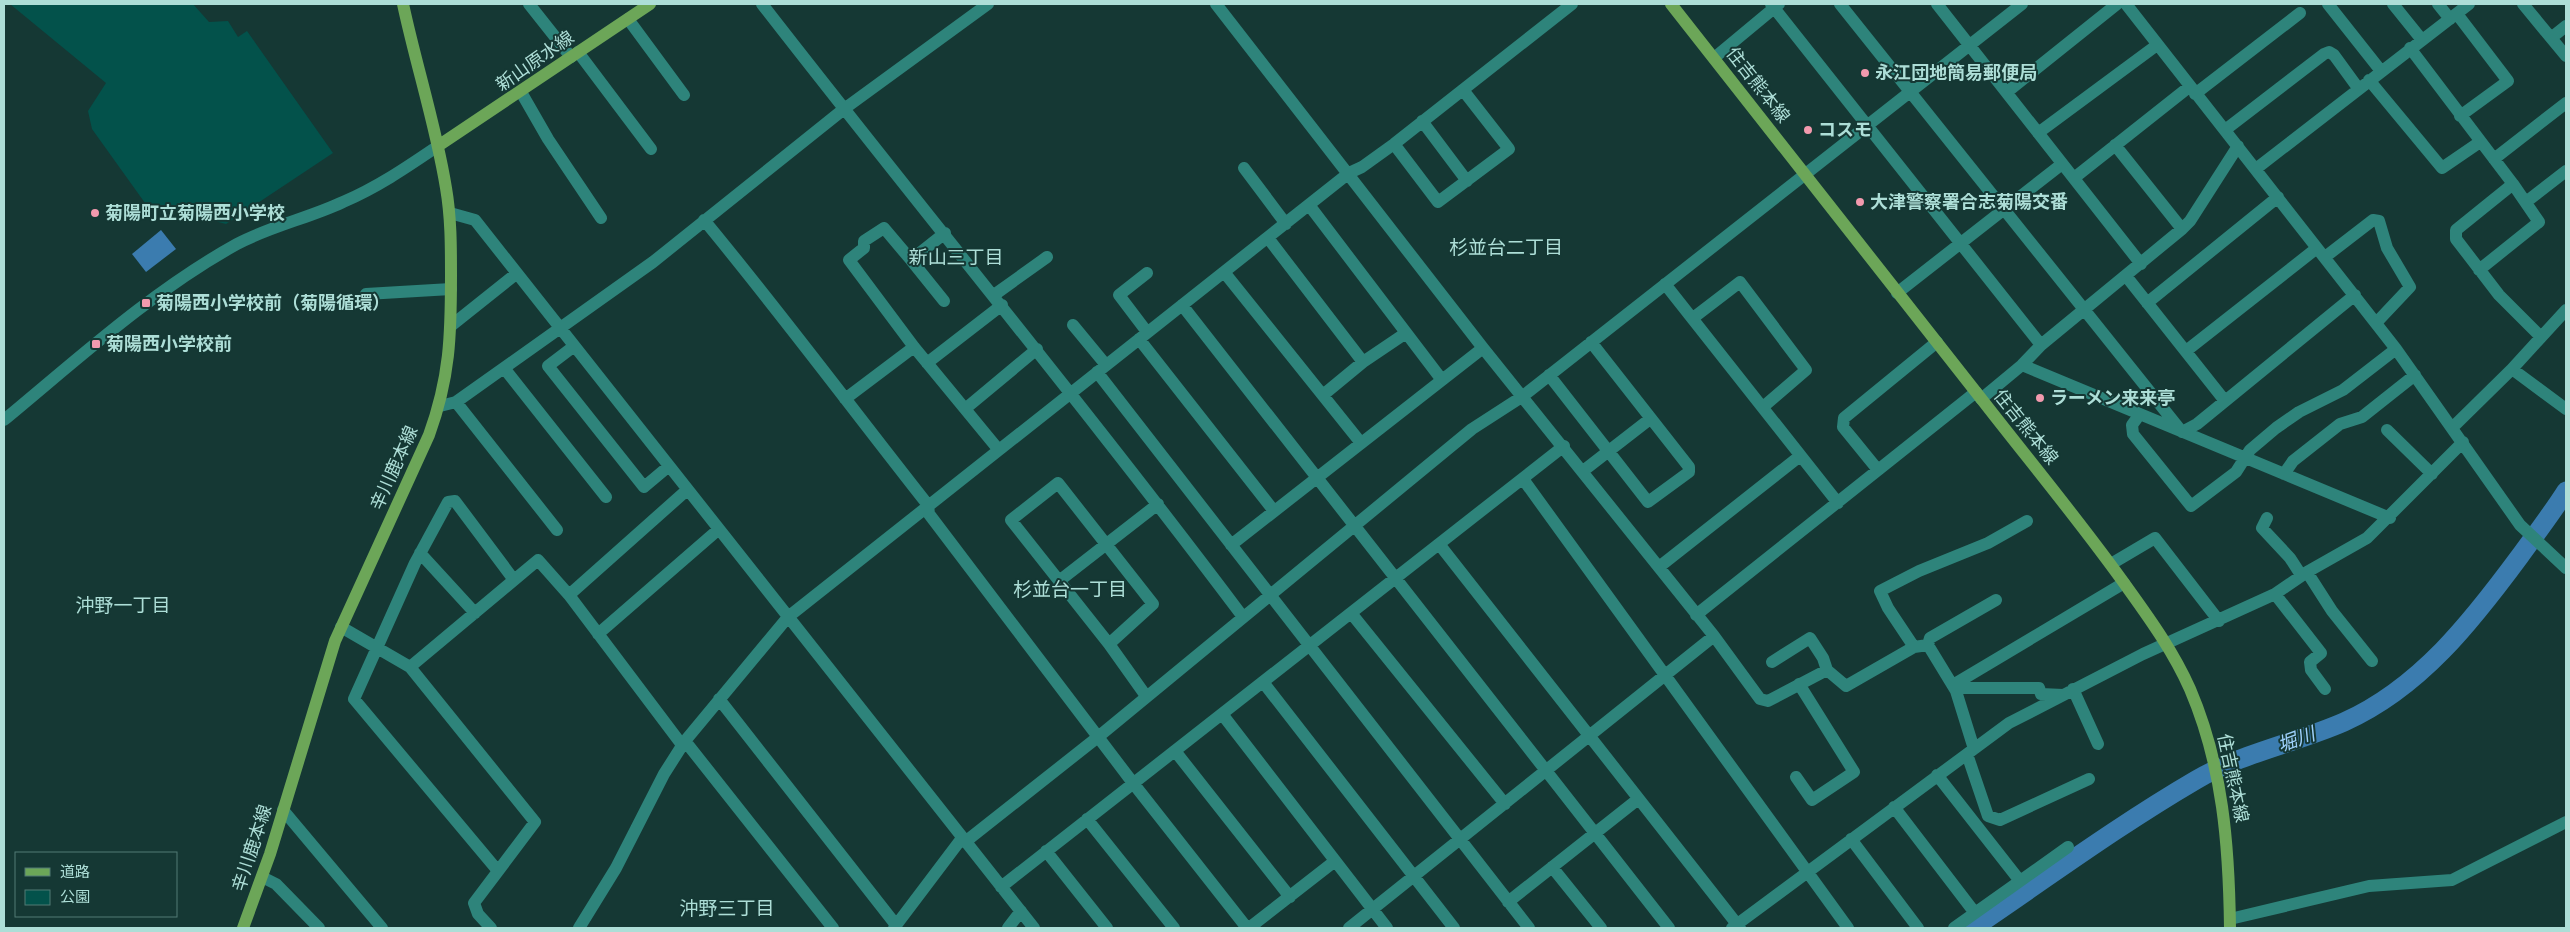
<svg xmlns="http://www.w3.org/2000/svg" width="2570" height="932" viewBox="0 0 2570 932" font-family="Karla,'Noto Sans JP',sans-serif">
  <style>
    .green { fill: #03524b }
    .water { fill: #3b7caf }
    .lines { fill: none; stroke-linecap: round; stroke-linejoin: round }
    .river { stroke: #3b7caf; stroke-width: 19 }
    .minor { stroke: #2e847b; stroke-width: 12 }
    .major { stroke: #6ca658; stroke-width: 12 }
    .poi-dot { fill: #f29aae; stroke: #153834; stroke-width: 2 }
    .labels { text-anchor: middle; stroke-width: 4; stroke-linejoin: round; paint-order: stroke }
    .street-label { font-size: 18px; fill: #added7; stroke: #153834 }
    .poi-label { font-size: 18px; font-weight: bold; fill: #added7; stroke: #153834; text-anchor: start }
    .neighbourhood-label { font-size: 19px; fill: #added7; stroke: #153834 }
    .water-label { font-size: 19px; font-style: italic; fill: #9ed0fb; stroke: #153834 }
  </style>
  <rect width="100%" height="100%" fill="#153834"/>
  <path class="green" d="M 10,4 L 193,4 L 209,22 L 228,21 L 238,37 L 247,31 L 333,153 L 226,224 L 145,203 L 92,129 L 88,111 L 106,83 Z"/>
  <path class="water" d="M 161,230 L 176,249 L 146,272 L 132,254 Z"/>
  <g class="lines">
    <path class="river" d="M 1973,928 C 2047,878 2119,825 2196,780 C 2242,753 2296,743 2344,722 C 2420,688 2472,621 2520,556 C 2536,534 2552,513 2566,491"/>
    <path class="minor" d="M 529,4 L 571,57
      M 762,4 C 921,209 1087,409 1243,617
      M 1216,4 L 1483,348 L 1714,636 L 1760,699 L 1768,701 L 1827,670 L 1846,686 L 1914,647 L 1928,645 L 1956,691 L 1961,688 L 2039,688 L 2041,694 L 2063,695
      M 1771,4 L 2041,345
      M 1840,4 L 2182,432
      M 1937,4 L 2141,264
      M 2126,4 L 2396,349 L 2520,525 L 2566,568
      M 2328,4 L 2381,71
      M 2393,4 L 2422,40
      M 2438,4 L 2450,19
      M 2523,4 L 2566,56
      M 2457,14 L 2508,81 L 2460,116
      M 628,19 L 684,95
      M 2551,38 L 2566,26
      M 2410,48 L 2513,184 L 2456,230 L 2456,239 L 2499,295 L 2541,337
      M 578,52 L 651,149
      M 1714,58 L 1779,4
      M 2369,80 L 2442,168 L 2480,142
      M 521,92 L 548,139 L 601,218
      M 2007,92 L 2117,4
      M 2195,94 L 2300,13
      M 1422,121 L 1467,181
      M 2225,130 L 2324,54 L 2329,52 L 2334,55 L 2358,88
      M 2038,133 L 2157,45
      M 1394,144 L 1438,202 L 1509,149 L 1463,90
      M 2115,145 L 2182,229
      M 2494,159 L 2566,103
      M 1244,168 L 1286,224
      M 2257,168 L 2469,4
      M 2074,178 L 2189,87
      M 2526,202 L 2566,171
      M 1309,205 L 1442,380
      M 450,213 L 475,220 L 1034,928
      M 704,220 C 781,313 853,410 928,505 L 929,514 L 1133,783 L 1247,928
      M 1268,238 L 1363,362 L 1406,333
      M 2325,257 L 2373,220 L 2379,221 L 2387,248 L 2410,287 L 2376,323
      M 911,260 L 884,228 L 864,241 L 864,248 L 849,260 L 914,347 L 998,449
      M 2479,270 L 2539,222 L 2513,184
      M 1224,272 L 1361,443
      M 1147,273 L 1119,295 L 1147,332
      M 2126,276 L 2225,401
      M 1665,284 L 1838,503
      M 1897,293 L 2062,164
      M 366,294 L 451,289
      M 994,295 L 1047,257
      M 944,301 L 911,260 L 945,233
      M 2147,303 L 2278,197
      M 1182,305 L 1669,928
      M 1693,318 L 1740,282 L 1806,370 L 1763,407
      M 452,325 L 516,274
      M 1073,325 L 1106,365
      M 1139,339 L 1274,511
      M 573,347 L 548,366 L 644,487 L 669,466
      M 2186,351 L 2317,248
      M 927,363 L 1002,305
      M 2022,365 L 2390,518
      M 504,368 L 606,497
      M 2512,369 L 2566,409
      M 1097,372 L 1529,928
      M 1549,375 L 1648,502 L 1689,472 L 1689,467 L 1591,342
      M 1323,395 L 1363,362
      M 845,399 L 914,347
      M 1981,399 L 2022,365 L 2041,345 L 2182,229 L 2190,221 L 2238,146
      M 456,402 L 557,530
      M 440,406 L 456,402 L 653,262 L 844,109 L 988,4
      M 965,409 L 1037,349
      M 2140,414 L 2132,425 L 2133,434 L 2191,506 L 2236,472 L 2250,450 L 2276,428 L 2299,412 L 2343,390 L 2396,349
      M 4,420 C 79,358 152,291 237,244 C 271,226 309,218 343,202 C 378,187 407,167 438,146
      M 2453,427 L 2512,369 L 2566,310
      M 2387,430 L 2432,474
      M 2182,432 L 2197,424 L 2355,295
      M 1878,470 L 1843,427 L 1844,418 L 1937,342
      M 1583,471 L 1650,419
      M 2284,474 L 2293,461 L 2340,424 L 2362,417 L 2415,375
      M 1523,479 L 1848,928
      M 1058,483 L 1153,604 L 1109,644 L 1011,520 Z
      M 2267,518 L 2262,528 L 2290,558 L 2301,575
      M 1439,544 L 1740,928
      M 1231,545 L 1483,348
      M 420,553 L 475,613
      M 2111,564 L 2155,538 L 2219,621
      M 1659,567 L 1800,456
      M 2307,572 L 2332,611 L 2372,661
      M 1059,581 L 1158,504
      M 2275,594 L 2321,653 L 2310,662 L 2311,670 L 2325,689
      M 1351,613 L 1505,804
      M 1696,615 L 1976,392
      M 341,627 L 410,667 L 535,822 L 474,903 L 478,914 L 491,928
      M 598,634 L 719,529
      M 1109,644 L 1146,696
      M 1928,645 L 1930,638 L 1996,600
      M 1914,647 L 1888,608 L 1880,591 L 1919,571 L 1988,543 L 2027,521
      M 1772,662 L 1810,638 L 1823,658 L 1827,670
      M 410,667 L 538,560 L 569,595
      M 1263,682 L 1454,928
      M 1953,685 L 2124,583
      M 2073,689 L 2098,744
      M 1956,691 L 1974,749
      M 719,699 L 896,925
      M 1222,714 L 1387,928
      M 685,741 L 833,928
      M 682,745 L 569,595 L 687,490
      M 1175,751 L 1290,897
      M 1967,754 L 1988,816 L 2000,820 L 2089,779
      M 1937,775 L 2020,881
      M 1796,777 L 1812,800 L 1854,772 L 1799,684
      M 1894,807 L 1975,913
      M 283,810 L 382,928
      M 1087,819 L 1174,928
      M 1851,839 L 1918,928
      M 965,842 L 1098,737 L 1472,429 L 1523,396 L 2022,4
      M 1046,851 L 1107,928
      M 1552,867 L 1601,928
      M 498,871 L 354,699 L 415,563 L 448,502 L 455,501 L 514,580
      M 262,877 L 276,884 L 319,928
      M 1001,887 L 1564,446
      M 1508,902 L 1637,800
      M 2230,919 L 2369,886 L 2452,880 L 2566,822
      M 579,928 L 616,868 L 664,774 L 685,741 L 788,617 L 1349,173 L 1362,167 L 1394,144 L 1572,4
      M 894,928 L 962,838
      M 1008,928 L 1021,911
      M 1249,928 L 1335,861
      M 1349,928 L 1714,636
      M 1732,928 L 2009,723 L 2143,654 L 2275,594 L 2307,572 L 2367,538 L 2463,442
      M 1954,928 L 2068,847"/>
    <path class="major" d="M 1671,4 C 1776,136 1878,269 1983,401 C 2032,464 2083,525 2129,590 C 2152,622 2174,653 2190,689 C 2223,766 2229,846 2230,928
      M 438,146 L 650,4
      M 243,928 L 270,854 L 335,641 L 429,435 C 450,377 451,336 451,275 C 451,246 451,217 446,188 C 436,126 416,65 403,4"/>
  </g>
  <g class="poi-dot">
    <circle cx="1865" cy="73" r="5"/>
    <circle cx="1808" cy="130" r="5"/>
    <circle cx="1860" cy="202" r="5"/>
    <circle cx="95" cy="213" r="5"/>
    <rect x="141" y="298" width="10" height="10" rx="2.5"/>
    <rect x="91" y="339" width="10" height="10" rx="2.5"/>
    <circle cx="2040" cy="398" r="5"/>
  </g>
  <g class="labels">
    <g class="street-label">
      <text transform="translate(535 61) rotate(-35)" y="6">新山原水線</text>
      <text transform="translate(1758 85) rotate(52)" y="6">住吉熊本線</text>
      <text transform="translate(2026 427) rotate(51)" y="6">住吉熊本線</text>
      <text transform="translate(394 468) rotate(-66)" y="6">辛川鹿本線</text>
      <text transform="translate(2233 778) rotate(78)" y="6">住吉熊本線</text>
      <text transform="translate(252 848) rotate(-72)" y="6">辛川鹿本線</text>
    </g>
    <g class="poi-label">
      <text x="1875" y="79">永江団地簡易郵便局</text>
      <text x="1818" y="136">コスモ</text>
      <text x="1870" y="208">大津警察署合志菊陽交番</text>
      <text x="105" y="219">菊陽町立菊陽西小学校</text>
      <text x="156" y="309">菊陽西小学校前（菊陽循環）</text>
      <text x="106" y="350">菊陽西小学校前</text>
      <text x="2050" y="404">ラーメン来来亭</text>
    </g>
    <g class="neighbourhood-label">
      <text x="1506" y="254">杉並台二丁目</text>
      <text x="956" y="264">新山三丁目</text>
      <text x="1070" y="596">杉並台一丁目</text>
      <text x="123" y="612">沖野一丁目</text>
      <text x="727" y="915">沖野三丁目</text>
    </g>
    <g class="water-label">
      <text transform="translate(2296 739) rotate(-20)" y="7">堀川</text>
    </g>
  </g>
  <rect width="2570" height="932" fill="none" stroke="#added7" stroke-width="10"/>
  <rect x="15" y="852" width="162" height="65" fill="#153834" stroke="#527a75"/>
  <rect x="25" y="868" width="25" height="8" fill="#6ca658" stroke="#527a75"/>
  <text x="60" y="877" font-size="15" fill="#added7">道路</text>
  <rect x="25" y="890" width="25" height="15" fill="#03524b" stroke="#527a75"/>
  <text x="60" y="902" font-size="15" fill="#added7">公園</text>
</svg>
